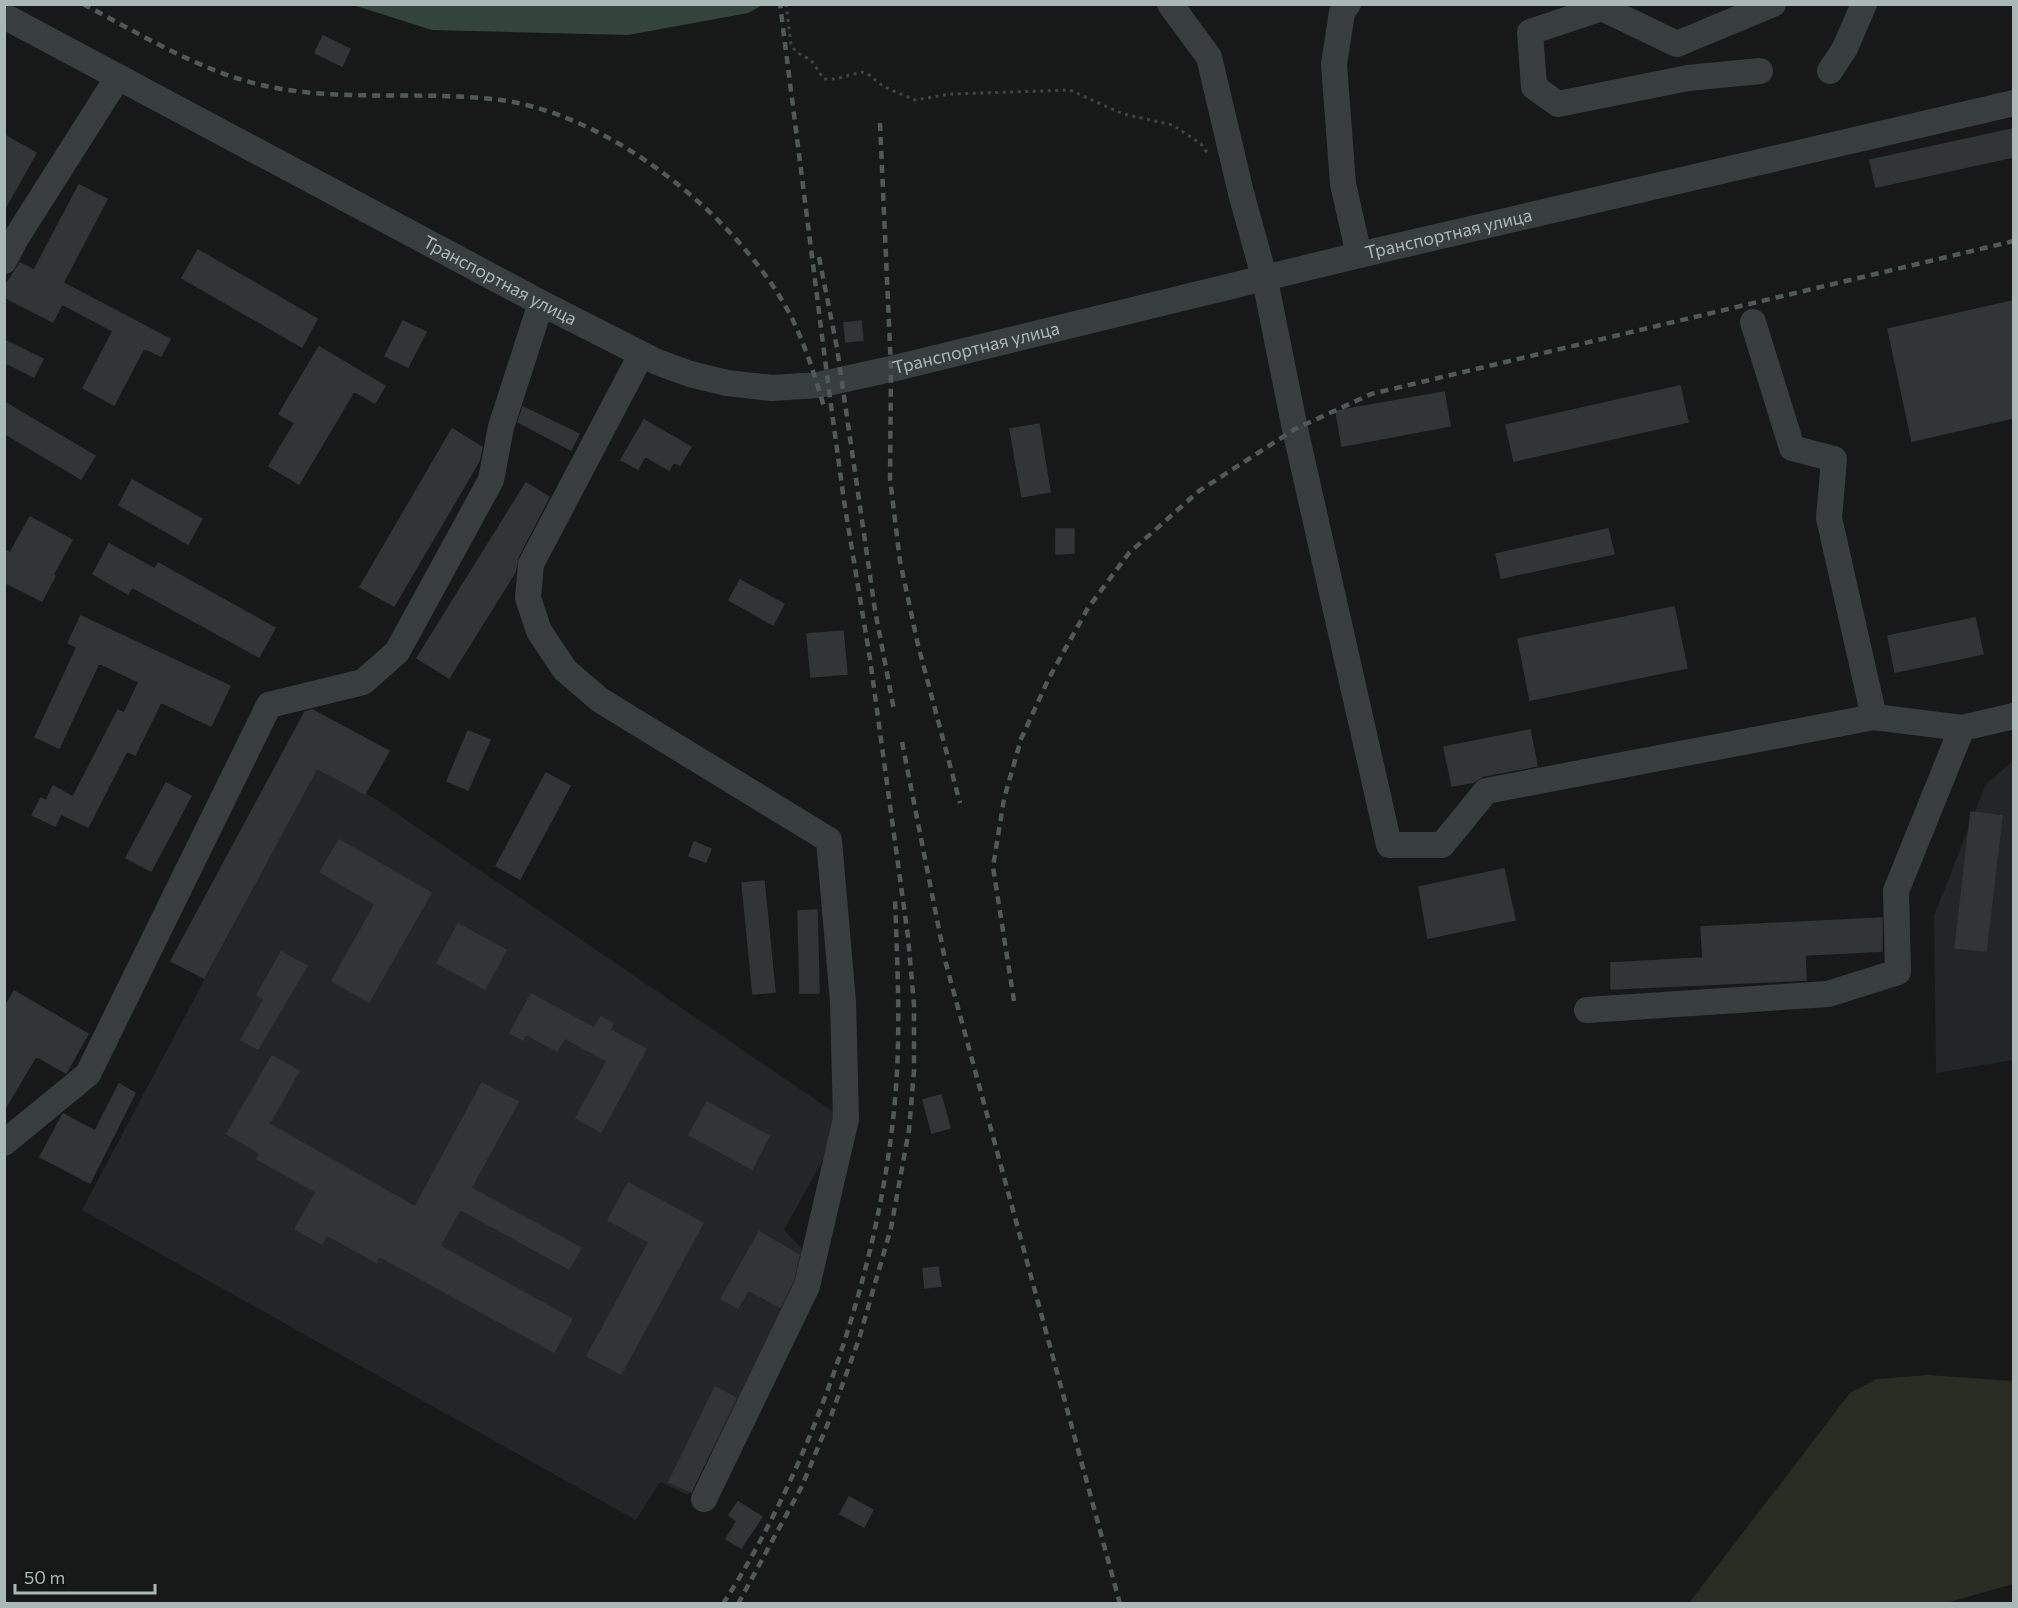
<svg xmlns="http://www.w3.org/2000/svg" width="2018" height="1608" viewBox="0 0 2018 1608" font-family="Commissioner,sans-serif">
  <style>
    .built { fill: #232626 }
    .green { fill: #292c23 }
    .water { fill: #32443c }
    .building { fill: #323535; stroke: #313535; stroke-width: 1.5 }
    .lines { fill: none; stroke-linecap: round; stroke-linejoin: round }
    .path { stroke: #3e4544; stroke-width: 3; stroke-dasharray: 3 4.5; stroke-linecap: butt }
    .minor { stroke: #383e3e; stroke-width: 26 }
    .rail { stroke: #515958; stroke-width: 4.5; stroke-dasharray: 8 6; stroke-linecap: butt }
    .labels { text-anchor: middle; stroke-width: 4.5; stroke-linejoin: round; paint-order: stroke }
    .street-label { font-size: 18px; fill: #aab9b6; stroke: #121414 }
  </style>
  <rect width="100%" height="100%" fill="#171919"/>
  <path class="built" d="M 2013,761 L 2013,1060 L 1936,1073 L 1934,916 L 1986,784 Z
    M 317,768 L 374,798 L 838,1115 L 830,1147 L 784,1230 L 803,1250 L 804,1274 L 748,1386 L 688,1495 L 660,1482 L 636,1520 L 82,1210 Z"/>
  <path class="green" d="M 1928,1375 L 2013,1381 L 2013,1584 L 1946,1603 L 1689,1603 L 1850,1393 L 1877,1379 Z"/>
  <path class="water" d="M 353,5 L 763,5 L 748,13 L 628,35 L 432,30 Z"/>
  <path class="building" d="M 323,36 L 350,49 L 342,66 L 315,53 Z
    M 2013,129 L 2013,157 L 1876,187 L 1870,160 Z
    M 4,135 L 36,153 L 4,210 Z
    M 79,185 L 107,199 L 63,283 L 170,339 L 161,356 L 144,348 L 114,405 L 83,388 L 113,331 L 62,304 L 53,322 L 4,297 L 4,288 L 20,263 L 34,270 Z
    M 198,250 L 317,319 L 302,347 L 182,278 Z
    M 2013,301 L 2013,418 L 1912,441 L 1888,329 Z
    M 403,321 L 426,332 L 408,367 L 385,356 Z
    M 861,321 L 863,340 L 846,342 L 844,323 Z
    M 4,340 L 43,359 L 34,377 L 4,362 Z
    M 319,347 L 385,386 L 375,403 L 354,391 L 299,484 L 269,466 L 295,423 L 279,414 Z
    M 1680,386 L 1688,422 L 1514,461 L 1506,425 Z
    M 1444,392 L 1450,426 L 1342,446 L 1336,411 Z
    M 4,402 L 95,456 L 81,479 L 4,433 Z
    M 523,407 L 579,434 L 571,450 L 518,422 Z
    M 644,420 L 691,447 L 680,465 L 674,462 L 669,470 L 645,456 L 638,469 L 621,460 Z
    M 1039,424 L 1050,492 L 1022,497 L 1010,429 Z
    M 452,429 L 482,447 L 479,461 L 394,606 L 360,587 Z
    M 132,480 L 202,519 L 188,544 L 119,505 Z
    M 526,483 L 549,497 L 518,557 L 515,572 L 449,678 L 417,658 Z
    M 30,517 L 72,540 L 53,575 L 55,576 L 42,601 L 4,582 L 4,550 L 10,553 Z
    M 1056,529 L 1074,529 L 1074,553 L 1056,554 Z
    M 1608,529 L 1614,554 L 1501,578 L 1496,554 Z
    M 109,544 L 155,569 L 158,563 L 275,628 L 259,657 L 132,587 L 128,594 L 93,574 Z
    M 740,580 L 784,604 L 773,625 L 729,600 Z
    M 1674,607 L 1687,668 L 1530,700 L 1518,639 Z
    M 81,616 L 230,686 L 211,726 L 161,702 L 135,755 L 127,751 L 88,827 L 61,814 L 55,826 L 32,815 L 41,798 L 46,801 L 53,786 L 73,797 L 118,710 L 124,713 L 139,682 L 99,663 L 59,748 L 35,737 L 77,647 L 68,643 Z
    M 1975,618 L 1983,654 L 1895,672 L 1888,636 Z
    M 843,631 L 847,674 L 811,677 L 807,634 Z
    M 312,710 L 389,751 L 365,794 L 317,768 L 204,978 L 171,961 L 305,712 Z
    M 1530,730 L 1537,766 L 1483,776 L 1474,782 L 1452,786 L 1444,747 Z
    M 468,731 L 490,740 L 468,790 L 447,781 Z
    M 546,773 L 570,786 L 520,879 L 496,866 Z
    M 166,783 L 191,796 L 151,871 L 126,858 Z
    M 1971,812 L 2002,816 L 1986,951 L 1955,948 Z
    M 339,840 L 431,893 L 369,1002 L 332,981 L 375,904 L 320,872 Z
    M 694,842 L 711,849 L 706,862 L 689,856 Z
    M 1504,869 L 1515,920 L 1428,938 L 1419,887 Z
    M 764,881 L 775,992 L 753,994 L 742,883 Z
    M 817,910 L 819,993 L 800,993 L 798,911 Z
    M 1882,918 L 1882,951 L 1805,955 L 1806,980 L 1611,989 L 1611,963 L 1703,958 L 1701,927 Z
    M 458,924 L 506,950 L 485,989 L 437,963 Z
    M 281,952 L 307,966 L 258,1049 L 241,1040 L 264,999 L 257,995 Z
    M 14,991 L 88,1034 L 66,1073 L 36,1056 L 4,1110 L 4,1009 Z
    M 531,994 L 594,1028 L 601,1017 L 613,1023 L 610,1030 L 646,1049 L 601,1132 L 576,1118 L 607,1061 L 565,1038 L 557,1051 L 526,1034 L 523,1040 L 510,1033 Z
    M 272,1056 L 299,1071 L 269,1124 L 415,1207 L 482,1083 L 518,1102 L 471,1188 L 581,1248 L 569,1269 L 460,1209 L 440,1246 L 572,1319 L 554,1352 L 379,1256 L 376,1262 L 327,1235 L 322,1244 L 295,1229 L 316,1192 L 257,1159 L 260,1153 L 227,1134 Z
    M 119,1084 L 135,1093 L 90,1183 L 40,1157 L 63,1114 L 95,1131 Z
    M 941,1095 L 950,1128 L 932,1133 L 923,1100 Z
    M 707,1102 L 769,1136 L 752,1169 L 689,1135 Z
    M 628,1183 L 703,1223 L 621,1374 L 587,1356 L 649,1242 L 608,1220 Z
    M 759,1232 L 799,1255 L 793,1281 L 780,1307 L 748,1290 L 738,1308 L 721,1299 Z
    M 938,1267 L 941,1286 L 925,1288 L 923,1269 Z
    M 715,1387 L 736,1398 L 691,1492 L 669,1482 Z
    M 849,1497 L 873,1510 L 864,1527 L 840,1514 Z
    M 738,1502 L 762,1517 L 741,1548 L 726,1539 L 737,1521 L 729,1515 Z"/>
  <g class="lines">
    <path class="path" d="M 786,4 L 791,44 L 796,52 L 811,60 L 824,79 L 835,79 L 862,72 L 868,74 L 884,87 L 915,100 L 950,94 L 1070,90 L 1123,114 L 1173,125 L 1201,144 L 1208,154"/>
    <g class="minor">
      <path d="M 1170,4 L 1209,57 L 1241,193 L 1265,280 L 1295,429 L 1389,845 L 1442,845 L 1486,791 L 1874,717 L 1962,728 L 2014,716"/>
      <path d="M 1348,4 L 1342,12 L 1334,64 L 1343,184 L 1359,255"/>
      <path d="M 1599,4 L 1602,8 L 1677,44 L 1773,4"/>
      <path d="M 1602,8 L 1530,32 L 1534,87 L 1558,104 L 1688,78 L 1760,71"/>
      <path id="s1" d="M 4,16 L 541,303 L 657,362 L 690,374 L 727,383 L 772,388 L 818,385 L 891,369 L 1359,255 L 2014,103"/>
      <path d="M 1830,71 L 1845,48 L 1864,4"/>
      <path d="M 4,261 L 16,238 L 118,77"/>
      <path d="M 1753,322 L 1792,448 L 1834,459 L 1829,518 L 1874,717"/>
      <path d="M 641,355 L 531,564 L 528,598 L 539,631 L 565,670 L 600,700 L 829,840 L 843,1002 L 846,1119 L 807,1286 L 704,1499"/>
      <path d="M 1587,1010 L 1828,994 L 1898,972 L 1896,891 L 1962,728"/>
      <path d="M 4,1143 L 88,1074 L 269,705 L 363,682 L 397,652 L 491,480 L 501,427 L 541,303"/>
    </g>
    <path class="rail" d="M 83,4 C 140,34 198,70 261,85 C 340,103 422,90 501,100 C 608,115 725,208 780,297 C 801,331 813,369 824,407
      M 880,123 L 891,369 L 890,479 L 900,561 L 918,645 L 960,803
      M 819,257 L 837,348 L 875,610 L 894,710
      M 902,742 L 945,960 L 1120,1604
      M 1014,1001 L 993,867 L 1004,799 L 1021,739 L 1049,678 L 1088,608 L 1129,553 L 1199,491 L 1295,429 L 1371,394 L 2014,241
      M 723,1604 C 818,1457 888,1246 897,1071 C 900,1014 897,956 895,899
      M 738,1604 L 802,1486 L 831,1416 L 859,1339 L 891,1228 L 909,1130 L 914,1071 L 914,1005 L 908,937 L 870,659 L 844,501 L 828,383 L 780,4"/>
  </g>
  <g class="labels">
    <g class="street-label">
      <text dy="6" stroke="none"><textPath href="#s1" startOffset="1552">Транспортная улица</textPath></text>
      <text dy="6" stroke="none"><textPath href="#s1" startOffset="562">Транспортная улица</textPath></text>
      <text dy="6" stroke="none"><textPath href="#s1" startOffset="1066">Транспортная улица</textPath></text>
    </g>
  </g>
  <rect width="2018" height="1608" fill="none" stroke="#aab9b6" stroke-width="12"/>
  <path d="M15 1584v9h140v-9" fill="none" stroke="#aab9b6" stroke-width="3"/>
  <text x="24" y="1584" font-size="18" fill="#aab9b6" stroke="#121414" stroke-width="4.5" paint-order="stroke">50 m</text>
</svg>
